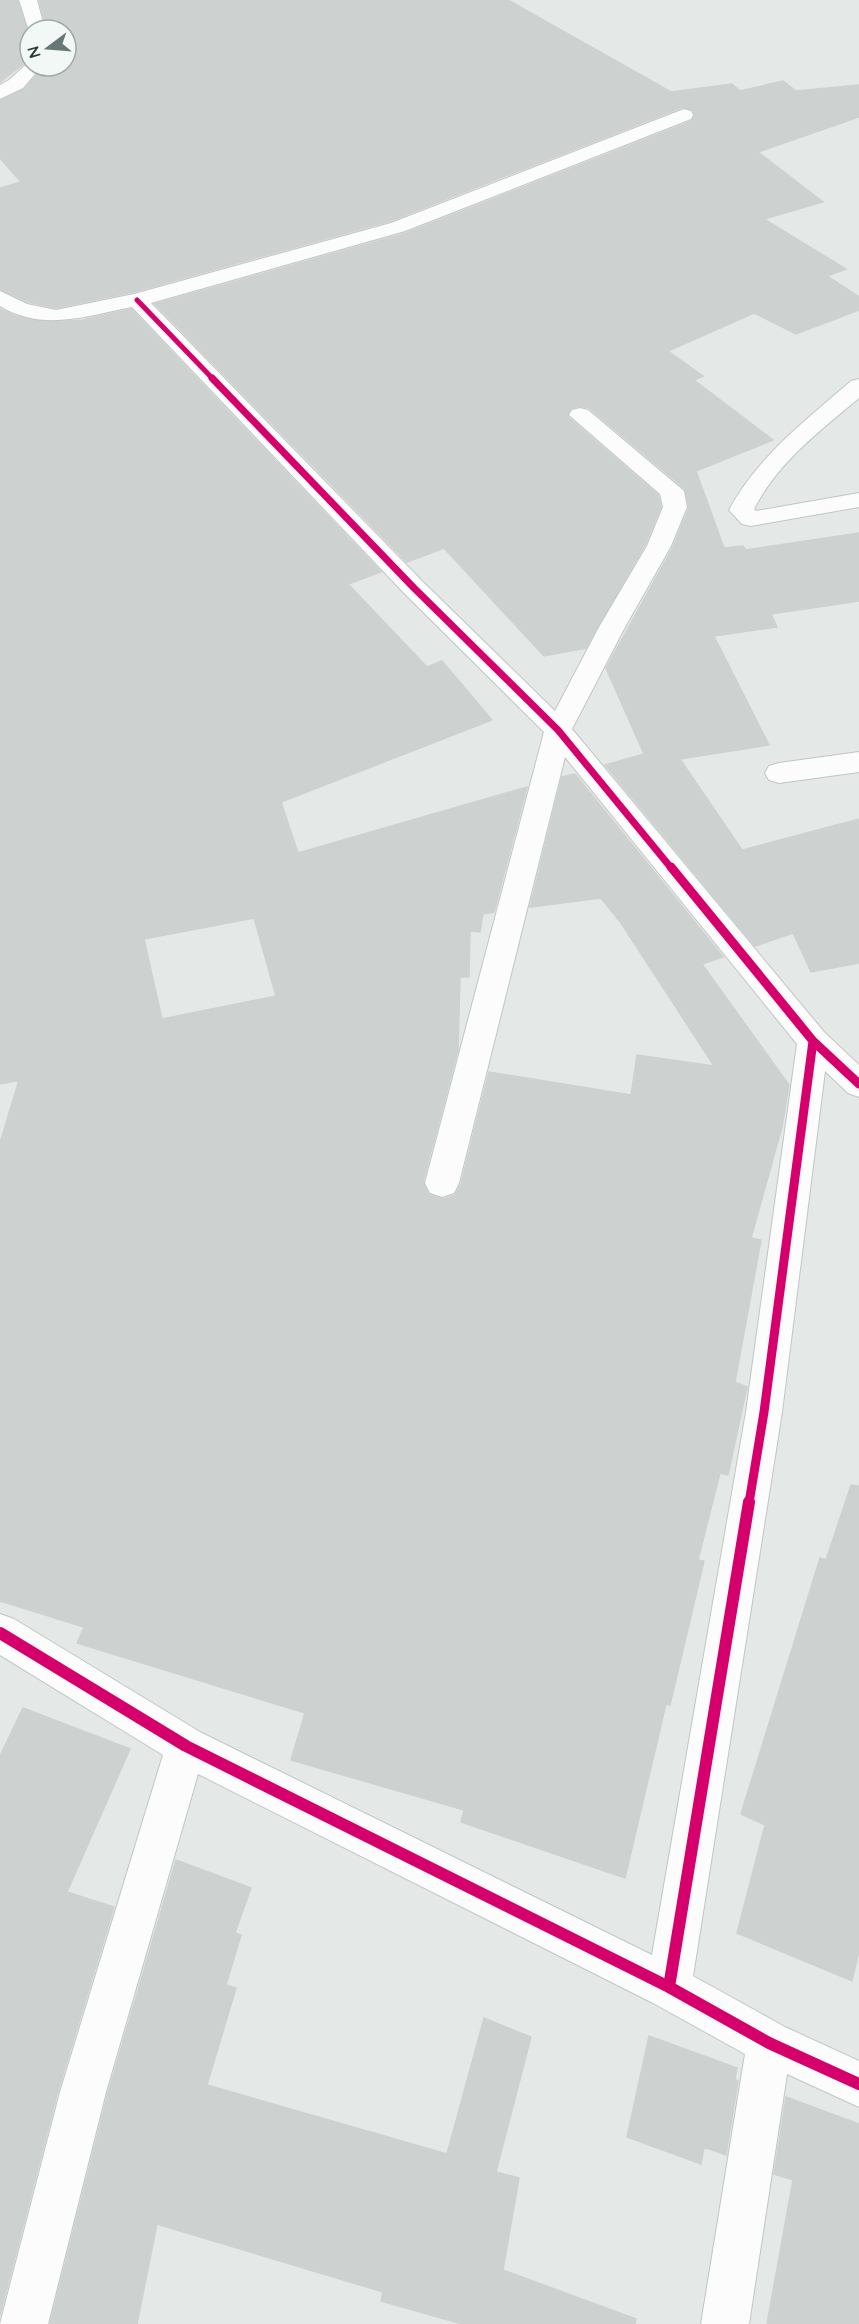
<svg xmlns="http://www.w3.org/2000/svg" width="859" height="2324" viewBox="0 0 859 2324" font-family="Quicksand,sans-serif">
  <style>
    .building { fill: #cdd2d0; stroke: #cdd2d0; stroke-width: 1.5; fill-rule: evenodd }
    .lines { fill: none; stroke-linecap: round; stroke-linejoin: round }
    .minor-casing { stroke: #c1c6c4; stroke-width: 2 }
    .minor { fill: #fbfcfb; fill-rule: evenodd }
    .cycleway-far3-casing { stroke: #f2f8f6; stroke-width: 8 }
    .cycleway-far2-casing { stroke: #f2f8f6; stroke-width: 10 }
    .cycleway-far1-casing { stroke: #f2f8f6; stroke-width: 13 }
    .cycleway-casing { stroke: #f2f8f6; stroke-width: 16 }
    .cycleway-far3 { stroke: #d6006c; stroke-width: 5 }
    .cycleway-far2 { stroke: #d6006c; stroke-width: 7 }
    .cycleway-far1 { stroke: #d6006c; stroke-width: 9 }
    .cycleway { stroke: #d6006c; stroke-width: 12 }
  </style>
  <rect width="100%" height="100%" fill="#e4e9e7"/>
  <path class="building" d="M 0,0 L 17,0 L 30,36 L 30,59 L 0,82 Z
    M 39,0 L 508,0 L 671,92 L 732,84 L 740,91 L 783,81 L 796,91 L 859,85 L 859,117 L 758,152 L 823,202 L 764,219 L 846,269 L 827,276 L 859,297 L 859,310 L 796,334 L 754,313 L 668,351 L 703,376 L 694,380 L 773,440 L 696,471 L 724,548 L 743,546 L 746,550 L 859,533 L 859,601 L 771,614 L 777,627 L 714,636 L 769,745 L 680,759 L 742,850 L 859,819 L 859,963 L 811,972 L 793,933 L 755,946 L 605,765 L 644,754 L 606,668 L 673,547 L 689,508 L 685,489 L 589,408 L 579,406 L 570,409 L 568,417 L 658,495 L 661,507 L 645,545 L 586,648 L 544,656 L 444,548 L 407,562 L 155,304 L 406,233 L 692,121 L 695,116 L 693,110 L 683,107 L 390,221 L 133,292 L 56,308 L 28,302 L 0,289 L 0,188 L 21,182 L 0,158 L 0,101 L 25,89 L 44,66 L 66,66 L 66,30 L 47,30 Z
    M 0,309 L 16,316 L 49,322 L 82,320 L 131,309 L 381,572 L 348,584 L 427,667 L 442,661 L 492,720 L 281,802 L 298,853 L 527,787 L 494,912 L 483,914 L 480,932 L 470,931 L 469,977 L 460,977 L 458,1050 L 423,1182 L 428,1194 L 443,1199 L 455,1195 L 461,1184 L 489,1072 L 631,1095 L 637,1055 L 714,1066 L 621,923 L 601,898 L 530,907 L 562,777 L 575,774 L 723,957 L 702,964 L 789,1085 L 782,1127 L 751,1238 L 761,1240 L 735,1382 L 747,1387 L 728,1475 L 720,1473 L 698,1560 L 704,1561 L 670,1705 L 666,1704 L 625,1878 L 461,1822 L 464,1810 L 291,1760 L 305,1713 L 77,1643 L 84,1627 L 0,1601 L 0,1143 L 19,1080 L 0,1084 ZM 254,918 L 276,996 L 162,1019 L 144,939 Z
    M 851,1485 L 859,1486 L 859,1951 L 852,1981 L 737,1933 L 765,1825 L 741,1814 L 820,1558 L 826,1560 Z
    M 23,1708 L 130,1749 L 67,1892 L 114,1907 L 58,2091 L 0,2315 L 0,1756 Z
    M 176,1860 L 251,1888 L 235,1933 L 241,1935 L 226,1985 L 236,1988 L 207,2085 L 447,2154 L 484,2018 L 531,2037 L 496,2172 L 519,2178 L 503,2270 L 636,2319 L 635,2324 L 462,2324 L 381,2301 L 383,2292 L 157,2224 L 137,2324 L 50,2324 L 108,2093 Z
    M 649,2036 L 737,2068 L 735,2079 L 738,2081 L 726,2155 L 704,2147 L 701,2164 L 627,2137 Z
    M 786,2097 L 859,2124 L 859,2324 L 767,2324 L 793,2180 L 774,2174 Z"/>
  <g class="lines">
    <g class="minor-casing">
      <path id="minor" d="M 19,0 L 37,0 L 45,30 L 30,30 L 30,34 Z
        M 30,61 L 30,66 L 42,66 L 23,88 L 0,99 L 0,85 L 9,80 Z
        M 684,109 L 691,111 L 693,115 L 691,119 L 405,231 L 151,303 L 423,582 L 555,711 L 599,627 L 647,546 L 663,507 L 660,494 L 569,415 L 572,410 L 580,408 L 588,410 L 684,491 L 687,507 L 671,546 L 625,627 L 572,729 L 824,1032 L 859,1065 L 859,1097 L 848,1093 L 825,1071 L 782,1412 L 693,1976 L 785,2027 L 859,2061 L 859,2107 L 787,2074 L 749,2324 L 701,2324 L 745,2054 L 653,2003 L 198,1774 L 106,2092 L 48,2324 L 0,2324 L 60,2092 L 163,1755 L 0,1655 L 0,1614 L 14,1619 L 200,1732 L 652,1955 L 746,1412 L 797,1044 L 565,757 L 459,1183 L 454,1193 L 442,1197 L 430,1193 L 425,1183 L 544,732 L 405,594 L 132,307 C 86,316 43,332 0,306 L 0,291 L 27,304 L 56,310 L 134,294 L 391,223 Z
        M 859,379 L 859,398 C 820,431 778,462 754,509 L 756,511 L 859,493 L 859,507 L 751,526 L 742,524 L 729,510 C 758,456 805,421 851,381 Z
        M 859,752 L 859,772 L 779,783 L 769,780 L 765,773 L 769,766 L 779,763 Z"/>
    </g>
    <use href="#minor" class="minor"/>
    <g class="cycleway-far3-casing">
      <path id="cycleway-far3" d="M 137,300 L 213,379"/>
    </g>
    <g class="cycleway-far2-casing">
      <path id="cycleway-far2" d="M 212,378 L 414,588 L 558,730 L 672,869"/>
    </g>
    <g class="cycleway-far1-casing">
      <path id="cycleway-far1" d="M 671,867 L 813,1041 L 859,1084
        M 749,1503 L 764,1412 L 813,1041"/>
    </g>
    <g class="cycleway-casing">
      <path id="cycleway" d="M 0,1633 L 186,1746 L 669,1987 L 769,2043 L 859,2084
        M 669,1987 L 749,1502"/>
    </g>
    <use href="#cycleway-far3" class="cycleway-far3"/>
    <use href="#cycleway-far2" class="cycleway-far2"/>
    <use href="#cycleway-far1" class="cycleway-far1"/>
    <use href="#cycleway" class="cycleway"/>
  </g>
  <g transform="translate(48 48) rotate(254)"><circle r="28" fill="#f2f8f6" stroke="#a0acaa" stroke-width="1.5"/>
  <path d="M0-4.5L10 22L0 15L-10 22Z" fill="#677775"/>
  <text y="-9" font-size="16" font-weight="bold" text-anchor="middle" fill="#243a38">N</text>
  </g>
</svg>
